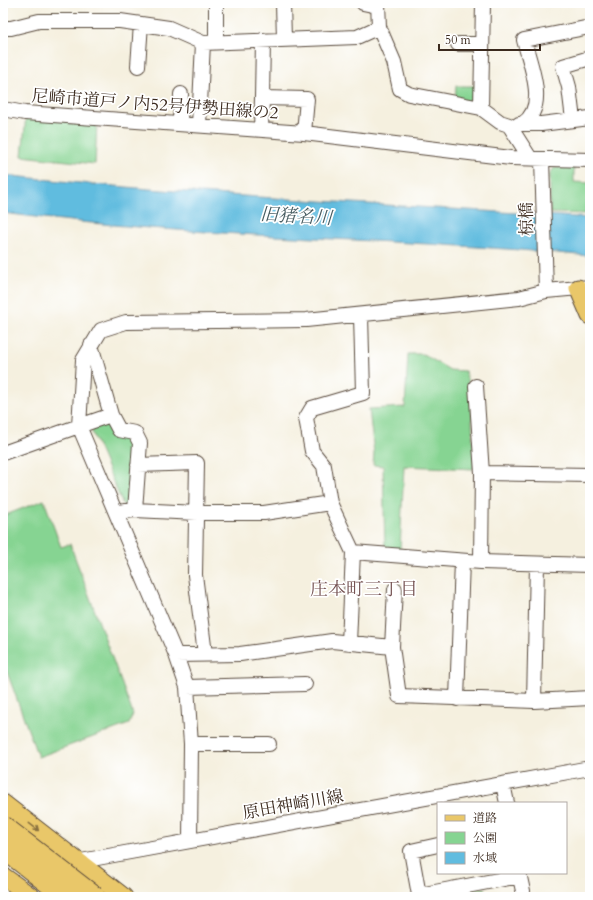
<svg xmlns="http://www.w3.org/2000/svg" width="593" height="900" viewBox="0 0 593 900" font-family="Cardo,'Noto Serif JP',serif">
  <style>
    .green { fill: #86d492; stroke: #607f58 }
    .water { fill: #61bcdf; stroke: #4e737e }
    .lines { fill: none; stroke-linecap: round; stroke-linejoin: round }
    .minor-casing { stroke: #57483b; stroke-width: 16 }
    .major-casing { stroke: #57483b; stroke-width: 19 }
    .minor { stroke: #fff; stroke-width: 14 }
    .major { stroke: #e9c769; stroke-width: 17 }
    .highway-bridge-casing { stroke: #57483b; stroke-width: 22; stroke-linecap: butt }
    .highway-bridge { stroke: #e9c769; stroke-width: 20 }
    .oneway { stroke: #897140 }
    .labels { text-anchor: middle; stroke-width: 3.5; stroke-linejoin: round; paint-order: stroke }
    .street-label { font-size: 17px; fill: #3b2a1e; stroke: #fff }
    .water-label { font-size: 18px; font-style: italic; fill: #485d62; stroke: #fff }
    .neighbourhood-label { font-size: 18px; fill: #755252; stroke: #fff }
  </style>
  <rect width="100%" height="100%" fill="#fff"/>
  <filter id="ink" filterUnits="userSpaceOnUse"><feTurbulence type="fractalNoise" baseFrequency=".025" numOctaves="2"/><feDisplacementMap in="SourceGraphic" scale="8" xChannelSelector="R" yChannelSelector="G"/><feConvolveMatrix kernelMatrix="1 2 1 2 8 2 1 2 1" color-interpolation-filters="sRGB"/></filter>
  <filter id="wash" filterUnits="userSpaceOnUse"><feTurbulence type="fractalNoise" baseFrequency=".012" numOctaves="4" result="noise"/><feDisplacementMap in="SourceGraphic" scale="16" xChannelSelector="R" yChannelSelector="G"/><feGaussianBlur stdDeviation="0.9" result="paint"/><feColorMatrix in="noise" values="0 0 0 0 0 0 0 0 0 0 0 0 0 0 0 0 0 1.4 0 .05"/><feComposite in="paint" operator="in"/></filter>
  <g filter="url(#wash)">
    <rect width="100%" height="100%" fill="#f5f0df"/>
    <path class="green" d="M 456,86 L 477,86 L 477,96 L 471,102 L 455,100 Z
      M 26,115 L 97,122 L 95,164 L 22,156 Z
      M 574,167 L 574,182 L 590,183 L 590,214 L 550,213 L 550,174 L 554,168 Z
      M 408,354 L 423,354 L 450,370 L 465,371 L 471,394 L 474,469 L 404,466 L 400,551 L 385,551 L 383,466 L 373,465 L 374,453 L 369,409 L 405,407 Z
      M 107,422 L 134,438 L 129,505 L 123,505 L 92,432 L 94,427 Z
      M 44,500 L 61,547 L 70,544 L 133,714 L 129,724 L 38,757 L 3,661 L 3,516 Z
      M 485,888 L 487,897 L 434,897 Z"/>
    <path class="water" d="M 3,175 C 198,197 394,204 590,218 L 590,256 C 395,237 198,239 3,213 Z"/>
  </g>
  <g filter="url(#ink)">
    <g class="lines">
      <g class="minor-casing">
        <path id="minor" d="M 283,3 L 284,39
          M 363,3 L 377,6
          M 483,3 L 481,108 L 500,122 L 509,125 L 530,158
          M 379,27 L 394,62 L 400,89 L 409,94 L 481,108
          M 3,28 L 11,28 L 39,21 L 120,21 L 169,28 L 203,43 L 357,37 L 379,27 L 378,3
          M 263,40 L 262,98 L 307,99 L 304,133
          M 216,42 L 216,4
          M 458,44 L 482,44
          M 138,66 L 141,24
          M 3,109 L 25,113 L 304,133 L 511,158 L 590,160
          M 573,120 L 569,87 L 563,66 L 590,58
          M 180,124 L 181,94
          M 519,124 L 541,124 L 590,118
          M 522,124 C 549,107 530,65 524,40 L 590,27
          M 199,125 L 203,43
          M 261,130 L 262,98
          M 542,159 L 546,291
          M 91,345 L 111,415 L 119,430 L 135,433 L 140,443 L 135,510
          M 476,386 L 482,473 L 481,562
          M 111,415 L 79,426 L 176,655 L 187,687 L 191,744 L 190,841
          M 3,453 L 79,426 L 83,360 L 101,330 L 126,322 L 306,320 L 519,298 L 546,291 L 590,287
          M 138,465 L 197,463 L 195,575 L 205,654
          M 482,473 L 590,475
          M 117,512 L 135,510 L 197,513 L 264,513 L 330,503
          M 353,552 L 481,562 L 590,565
          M 349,643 L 353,552 L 330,503 L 324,466 L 312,451 L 306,418 L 312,408 L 363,393 L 361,315
          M 392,647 L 395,589
          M 176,655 L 240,654 L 332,641 L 392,647 L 399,696 L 534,701 L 590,698
          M 187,687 L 305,684
          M 457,699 L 462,561
          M 534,701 L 537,564
          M 191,744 L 269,744
          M 503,784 L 507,803
          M 438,845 L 411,851 L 419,895 L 520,876
          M 70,863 L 590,768
          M 519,873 L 523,891"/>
      </g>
      <g class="major-casing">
        <path id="major" d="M 578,288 L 590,316
          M 3,803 L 124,897
          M 3,876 L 32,897"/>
      </g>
      <use href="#minor" class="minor"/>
      <use href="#major" class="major"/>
      <g class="highway-bridge-casing">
        <path id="highway-bridge" d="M 3,826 L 95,897
          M 3,848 L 66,897"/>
      </g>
      <use href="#highway-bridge" class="highway-bridge"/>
    </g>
    <defs><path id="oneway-shaft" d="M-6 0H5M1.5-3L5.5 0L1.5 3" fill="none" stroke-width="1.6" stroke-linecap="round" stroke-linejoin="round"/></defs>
    <use class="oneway" href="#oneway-shaft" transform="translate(34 827) rotate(38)"/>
  </g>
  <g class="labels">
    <g class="street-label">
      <text transform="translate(155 104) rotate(4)" y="6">尼崎市道戸ノ内52号伊勢田線の2</text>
      <text transform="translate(526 219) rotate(-91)" y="6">椋橋</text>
      <text transform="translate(293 804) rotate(-10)" y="6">原田神崎川線</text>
    </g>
    <g class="water-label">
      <text transform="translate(296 216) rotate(3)" y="6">旧猪名川</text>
    </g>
    <g class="neighbourhood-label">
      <text x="364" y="595">庄本町三丁目</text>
    </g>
  </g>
  <rect width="593" height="900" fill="none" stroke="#fff" stroke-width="16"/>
  <rect x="437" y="802" width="130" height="72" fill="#ffffff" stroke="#b1aaa5"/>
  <rect x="445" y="815" width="20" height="6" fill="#e9c769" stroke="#b1aaa5"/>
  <text x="473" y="822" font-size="12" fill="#3b2a1e">道路</text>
  <rect x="445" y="832" width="20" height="12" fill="#86d492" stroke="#b1aaa5"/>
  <text x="473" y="842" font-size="12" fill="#3b2a1e">公園</text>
  <rect x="445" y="852" width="20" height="12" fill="#61bcdf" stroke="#b1aaa5"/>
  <text x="473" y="862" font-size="12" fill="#3b2a1e">水域</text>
  <path d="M439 44v6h101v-6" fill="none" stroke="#3b2a1e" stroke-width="2"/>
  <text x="445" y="44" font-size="12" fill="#3b2a1e" stroke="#ffffff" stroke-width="3" paint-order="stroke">50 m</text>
</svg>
